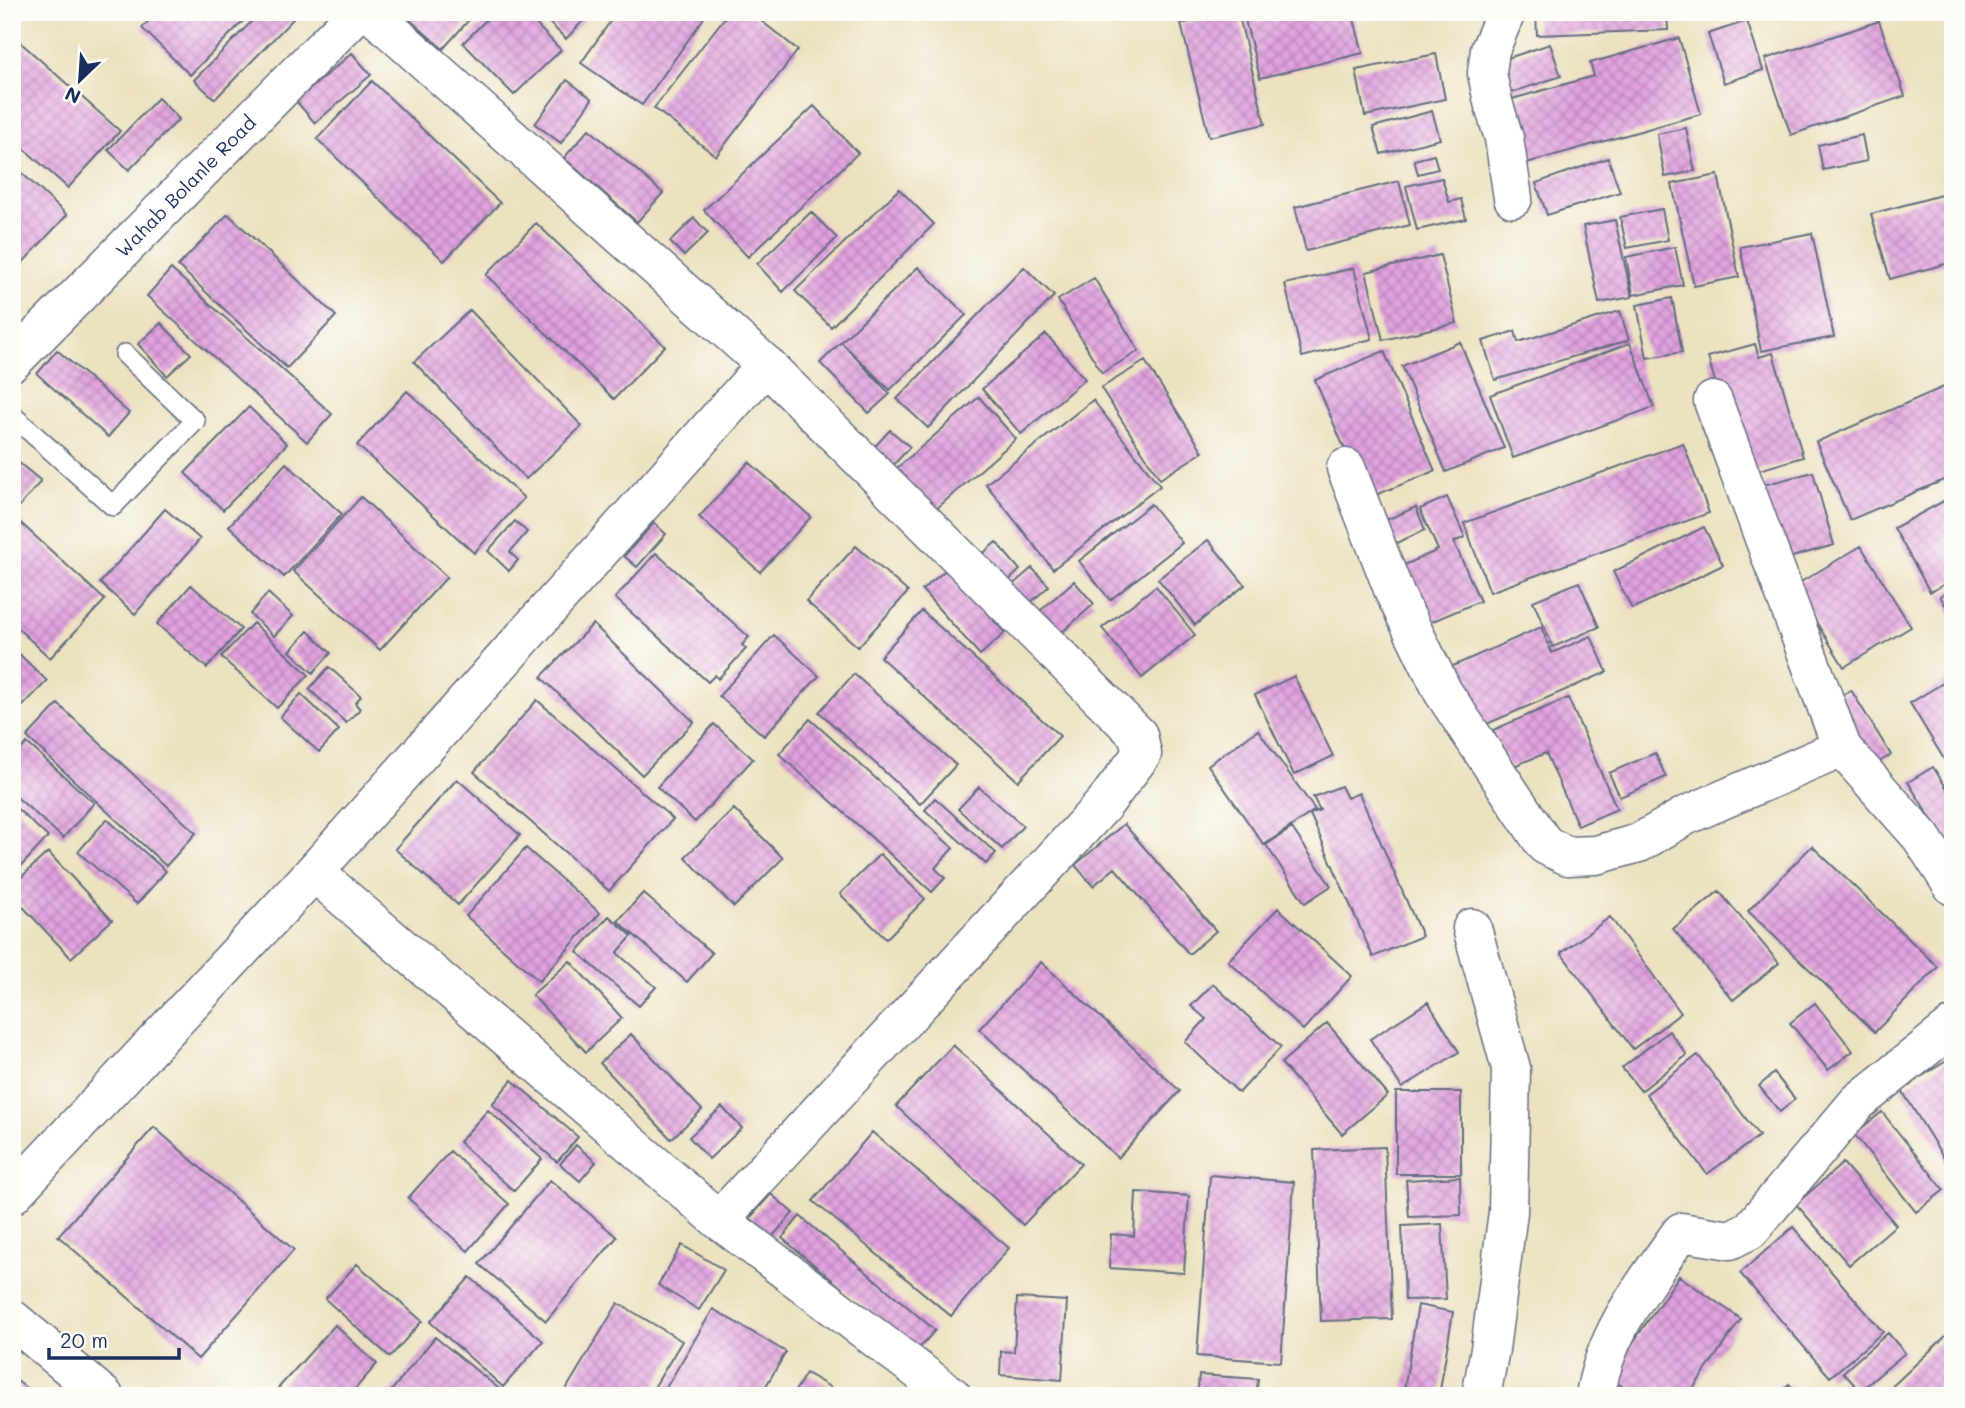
<svg xmlns="http://www.w3.org/2000/svg" width="1965" height="1408" viewBox="0 0 1965 1408" font-family="Mali,sans-serif">
  <style>
    .building { fill: url(#building-cross-hatch) }
    .lines { fill: none; stroke-linecap: round; stroke-linejoin: round }
    .lane-casing { stroke: #646d80; stroke-width: 22 }
    .street-casing { stroke: #646d80; stroke-width: 41 }
    .lane { stroke: #fff; stroke-width: 19 }
    .street { stroke: #fff; stroke-width: 38 }
    .labels { text-anchor: middle; stroke-width: 5; stroke-linejoin: round; paint-order: stroke }
    .street-label { font-size: 19px; fill: #1b2f5e; stroke: #fdfcf7 }
  </style>
  <defs>
    <pattern id="building-cross-hatch" width="8" height="8" patternUnits="userSpaceOnUse" patternTransform="scale(1.75)"><rect width="8" height="8" fill="#e2a3de"/><path d="M0 0l8 8M0 8l8-8" fill="none" stroke="#b685b7"/></pattern>
  </defs>
  <rect width="100%" height="100%" fill="#fdfcf7"/>
  <filter id="ink" filterUnits="userSpaceOnUse"><feTurbulence type="fractalNoise" baseFrequency=".0143" numOctaves="2"/><feDisplacementMap in="SourceGraphic" scale="14" xChannelSelector="R" yChannelSelector="G"/><feConvolveMatrix kernelMatrix="1 2 1 2 8 2 1 2 1" color-interpolation-filters="sRGB"/></filter>
  <filter id="wash" filterUnits="userSpaceOnUse"><feTurbulence type="fractalNoise" baseFrequency=".00686" numOctaves="4" result="noise"/><feDisplacementMap in="SourceGraphic" scale="28" xChannelSelector="R" yChannelSelector="G"/><feGaussianBlur stdDeviation="1.57" result="paint"/><feColorMatrix in="noise" values="0 0 0 0 0 0 0 0 0 0 0 0 0 0 0 0 0 1.4 0 .05"/><feComposite in="paint" operator="in"/></filter>
  <g filter="url(#wash)">
    <rect width="100%" height="100%" fill="#ece1c0"/>
    <g id="blocks">
      <path class="building" d="M 157,12 L 252,12 L 190,75 L 142,28 Z
        M 261,12 L 287,12 L 293,19 L 215,99 L 194,80 Z
        M 401,12 L 476,12 L 443,49 Z
        M 494,12 L 524,12 L 561,50 L 514,95 L 463,43 Z
        M 538,12 L 591,12 L 566,39 Z
        M 617,12 L 708,12 L 642,105 L 581,63 Z
        M 729,12 L 750,12 L 798,50 L 716,156 L 654,108 Z
        M 1228,12 L 1238,12 L 1265,124 L 1209,137 L 1181,24 Z
        M 1243,12 L 1352,12 L 1363,53 L 1260,78 Z
        M 1536,12 L 1667,12 L 1668,30 L 1537,35 Z
        M 1747,21 L 1763,70 L 1724,83 L 1708,34 Z
        M 1879,21 L 1905,96 L 1791,135 L 1765,59 Z
        M 12,35 L 120,131 L 68,188 L 12,138 Z
        M 1679,38 L 1701,114 L 1523,164 L 1505,101 L 1594,76 L 1590,63 Z
        M 1550,44 L 1561,76 L 1504,95 L 1493,63 Z
        M 352,53 L 371,75 L 315,123 L 296,101 Z
        M 1436,54 L 1445,99 L 1365,116 L 1356,70 Z
        M 567,80 L 592,99 L 561,143 L 535,124 Z
        M 372,81 L 500,203 L 444,261 L 317,139 Z
        M 158,98 L 179,119 L 129,170 L 108,150 Z
        M 814,106 L 858,153 L 748,257 L 704,210 Z
        M 1432,111 L 1440,139 L 1381,154 L 1373,127 Z
        M 1686,128 L 1695,171 L 1665,177 L 1657,134 Z
        M 589,129 L 663,193 L 637,222 L 564,158 Z
        M 1862,135 L 1867,161 L 1823,170 L 1818,145 Z
        M 1434,155 L 1438,169 L 1418,174 L 1414,160 Z
        M 1608,158 L 1620,192 L 1547,215 L 1536,183 Z
        M 12,164 L 67,215 L 14,272 L 12,270 Z
        M 1718,175 L 1739,277 L 1694,286 L 1672,184 Z
        M 1442,178 L 1449,202 L 1461,199 L 1466,219 L 1417,230 L 1406,186 Z
        M 1399,181 L 1410,225 L 1306,251 L 1295,207 Z
        M 899,189 L 934,224 L 831,327 L 795,291 Z
        M 1945,194 L 1953,223 L 1953,262 L 1890,279 L 1871,214 Z
        M 1662,209 L 1668,240 L 1627,248 L 1620,217 Z
        M 811,212 L 837,238 L 783,292 L 757,264 Z
        M 228,214 L 336,316 L 287,368 L 178,266 Z
        M 694,218 L 708,233 L 684,256 L 670,242 Z
        M 1615,220 L 1632,297 L 1599,303 L 1583,226 Z
        M 536,223 L 665,346 L 614,399 L 486,275 Z
        M 1812,233 L 1834,337 L 1761,351 L 1740,247 Z
        M 1675,247 L 1683,285 L 1633,295 L 1626,257 Z
        M 1440,255 L 1457,323 L 1383,340 L 1366,272 Z
        M 918,267 L 966,315 L 890,390 L 841,342 Z
        M 1024,267 L 1054,296 L 928,428 L 897,399 Z
        M 1354,268 L 1372,339 L 1302,357 L 1285,284 Z
        M 171,269 L 332,414 L 307,442 L 147,296 Z
        M 1094,278 L 1139,351 L 1102,373 L 1058,300 Z
        M 1672,298 L 1682,352 L 1647,358 L 1637,305 Z
        M 470,310 L 582,426 L 526,479 L 414,362 Z
        M 1620,311 L 1629,340 L 1495,380 L 1483,341 L 1515,331 L 1518,342 Z
        M 161,323 L 191,354 L 167,376 L 138,344 Z
        M 1046,334 L 1085,379 L 1021,434 L 982,389 Z
        M 841,342 L 890,394 L 869,413 L 820,363 Z
        M 1460,342 L 1504,448 L 1446,472 L 1402,366 Z
        M 1630,343 L 1654,407 L 1513,458 L 1490,395 Z
        M 1755,344 L 1759,357 L 1773,353 L 1803,457 L 1742,475 L 1708,357 Z
        M 57,350 L 129,413 L 108,437 L 37,374 Z
        M 1384,351 L 1435,471 L 1366,499 L 1315,380 Z
        M 1145,361 L 1203,452 L 1160,479 L 1101,388 Z
        M 1953,383 L 1953,476 L 1850,520 L 1816,442 Z
        M 407,391 L 524,498 L 474,553 L 357,445 Z
        M 979,397 L 1016,439 L 927,517 L 890,474 Z
        M 1093,400 L 1160,486 L 1053,569 L 986,484 Z
        M 249,407 L 287,444 L 223,510 L 185,473 Z
        M 890,430 L 910,447 L 887,472 L 868,454 Z
        M 1683,443 L 1709,513 L 1490,592 L 1464,523 Z
        M 12,457 L 41,481 L 20,506 L 12,500 Z
        M 749,462 L 811,517 L 760,572 L 699,517 Z
        M 286,463 L 342,514 L 284,577 L 229,526 Z
        M 1813,472 L 1834,545 L 1785,559 L 1763,485 Z
        M 1953,496 L 1953,580 L 1930,592 L 1894,528 Z
        M 361,497 L 447,577 L 380,650 L 293,571 Z
        M 1447,497 L 1465,537 L 1454,542 L 1480,601 L 1417,628 L 1391,571 L 1438,550 L 1420,509 Z
        M 1151,504 L 1182,543 L 1110,600 L 1079,561 Z
        M 1416,507 L 1425,530 L 1381,550 L 1370,527 Z
        M 165,509 L 200,539 L 135,614 L 100,583 Z
        M 12,515 L 105,600 L 50,658 L 12,623 Z
        M 515,521 L 527,532 L 510,552 L 518,560 L 509,571 L 488,551 Z
        M 654,523 L 666,534 L 637,567 L 624,556 Z
        M 1704,527 L 1723,565 L 1632,609 L 1613,572 Z
        M 1208,540 L 1245,585 L 1195,625 L 1158,579 Z
        M 996,542 L 1020,570 L 1003,586 L 978,558 Z
        M 856,546 L 908,592 L 858,647 L 806,601 Z
        M 1861,546 L 1911,627 L 1844,667 L 1794,586 Z
        M 656,553 L 749,637 L 742,645 L 746,649 L 718,679 L 715,675 L 708,682 L 615,598 Z
        M 948,568 L 1005,633 L 980,655 L 922,590 Z
        M 1032,568 L 1049,586 L 1019,613 L 1002,594 Z
        M 1074,581 L 1094,604 L 1052,641 L 1032,618 Z
        M 1579,582 L 1599,627 L 1553,647 L 1533,601 Z
        M 191,585 L 241,629 L 207,668 L 157,624 Z
        M 1156,586 L 1195,635 L 1142,678 L 1102,628 Z
        M 1953,589 L 1953,618 L 1940,596 Z
        M 268,593 L 293,616 L 274,636 L 250,614 Z
        M 922,611 L 1060,736 L 1018,781 L 880,657 Z
        M 253,623 L 309,675 L 277,708 L 221,657 Z
        M 593,624 L 694,722 L 642,775 L 541,677 Z
        M 1541,627 L 1552,653 L 1591,636 L 1607,672 L 1473,730 L 1446,669 Z
        M 308,631 L 331,653 L 313,673 L 290,651 Z
        M 774,635 L 819,676 L 764,736 L 719,696 Z
        M 12,647 L 47,681 L 12,717 Z
        M 329,667 L 361,696 L 355,703 L 360,709 L 346,723 L 309,689 Z
        M 854,674 L 956,765 L 920,804 L 819,712 Z
        M 1294,676 L 1333,756 L 1294,775 L 1255,695 Z
        M 1953,677 L 1953,774 L 1910,703 Z
        M 1851,690 L 1891,755 L 1870,767 L 1830,702 Z
        M 301,694 L 339,730 L 319,752 L 280,717 Z
        M 1568,698 L 1617,809 L 1578,826 L 1546,753 L 1509,768 L 1493,730 Z
        M 537,700 L 673,819 L 609,891 L 474,772 Z
        M 58,704 L 196,833 L 166,866 L 27,737 Z
        M 810,719 L 953,848 L 935,868 L 945,878 L 932,892 L 779,754 Z
        M 714,724 L 753,759 L 695,822 L 657,787 Z
        M 1258,730 L 1315,810 L 1264,845 L 1208,765 Z
        M 27,743 L 94,803 L 63,838 L 12,793 L 12,759 Z
        M 1655,753 L 1666,777 L 1620,797 L 1609,773 Z
        M 1933,767 L 1953,798 L 1953,854 L 1908,782 Z
        M 457,779 L 520,835 L 458,905 L 395,849 Z
        M 1341,786 L 1347,798 L 1359,793 L 1422,936 L 1373,957 L 1310,814 L 1320,810 L 1313,797 Z
        M 979,787 L 1023,826 L 1002,849 L 958,809 Z
        M 935,798 L 996,853 L 986,864 L 925,810 Z
        M 12,804 L 48,837 L 12,876 Z
        M 734,809 L 783,858 L 734,907 L 685,857 Z
        M 107,819 L 166,871 L 137,904 L 78,852 Z
        M 1124,824 L 1216,931 L 1189,954 L 1115,868 L 1093,886 L 1075,865 Z
        M 1292,828 L 1331,886 L 1305,903 L 1266,845 Z
        M 1812,846 L 1938,967 L 1875,1032 L 1748,911 Z
        M 526,848 L 600,913 L 539,981 L 466,916 Z
        M 48,852 L 112,920 L 71,958 L 12,895 L 12,886 Z
        M 880,854 L 925,899 L 886,939 L 840,894 Z
        M 1719,891 L 1779,963 L 1733,1000 L 1673,929 Z
        M 643,893 L 712,953 L 687,982 L 618,921 Z
        M 1278,908 L 1352,976 L 1303,1030 L 1228,961 Z
        M 609,916 L 632,936 L 617,953 L 656,987 L 639,1006 L 577,952 Z
        M 1610,917 L 1681,1013 L 1633,1049 L 1561,953 Z
        M 570,961 L 622,1018 L 586,1052 L 532,995 Z
        M 1041,962 L 1180,1091 L 1118,1158 L 979,1029 Z
        M 1213,984 L 1281,1047 L 1239,1093 L 1185,1042 L 1206,1019 L 1191,1006 Z
        M 1428,1002 L 1459,1052 L 1402,1088 L 1370,1039 Z
        M 1815,1003 L 1853,1051 L 1828,1070 L 1790,1023 Z
        M 1327,1023 L 1388,1095 L 1342,1134 L 1281,1063 Z
        M 1669,1031 L 1687,1055 L 1641,1091 L 1622,1068 Z
        M 631,1034 L 702,1110 L 671,1139 L 600,1063 Z
        M 953,1045 L 1081,1164 L 1023,1225 L 896,1106 Z
        M 1698,1055 L 1759,1136 L 1707,1174 L 1646,1094 Z
        M 1953,1057 L 1953,1173 L 1901,1089 Z
        M 1774,1073 L 1795,1099 L 1780,1112 L 1759,1086 Z
        M 512,1080 L 578,1137 L 557,1162 L 492,1104 Z
        M 1396,1092 L 1461,1092 L 1461,1174 L 1396,1174 Z
        M 722,1107 L 742,1128 L 709,1159 L 689,1137 Z
        M 488,1110 L 542,1159 L 514,1191 L 459,1142 Z
        M 1882,1112 L 1944,1190 L 1916,1212 L 1854,1134 Z
        M 154,1127 L 294,1250 L 198,1359 L 58,1236 Z
        M 872,1132 L 1009,1248 L 951,1316 L 813,1201 Z
        M 576,1145 L 596,1162 L 580,1181 L 560,1164 Z
        M 1385,1147 L 1392,1319 L 1321,1321 L 1314,1150 Z
        M 450,1151 L 509,1204 L 468,1251 L 408,1198 Z
        M 1843,1163 L 1896,1225 L 1849,1265 L 1796,1204 Z
        M 1210,1175 L 1294,1182 L 1281,1362 L 1197,1356 Z
        M 1460,1177 L 1461,1215 L 1409,1217 L 1406,1180 Z
        M 550,1180 L 617,1237 L 546,1321 L 479,1264 Z
        M 1136,1192 L 1189,1196 L 1184,1273 L 1109,1268 L 1111,1234 L 1134,1236 Z
        M 771,1194 L 793,1213 L 772,1237 L 750,1218 Z
        M 800,1216 L 935,1330 L 917,1351 L 782,1238 Z
        M 1442,1224 L 1446,1299 L 1405,1300 L 1402,1226 Z
        M 1793,1227 L 1883,1332 L 1830,1377 L 1740,1273 Z
        M 682,1245 L 724,1270 L 699,1310 L 658,1285 Z
        M 357,1264 L 422,1321 L 390,1357 L 325,1299 Z
        M 1679,1276 L 1741,1319 L 1688,1396 L 1636,1396 L 1609,1377 Z
        M 470,1277 L 543,1341 L 503,1387 L 430,1322 Z
        M 1017,1298 L 1067,1301 L 1062,1380 L 1000,1375 L 1001,1351 L 1014,1352 Z
        M 618,1303 L 682,1341 L 649,1396 L 562,1396 Z
        M 1418,1305 L 1453,1312 L 1439,1396 L 1403,1396 Z
        M 713,1309 L 786,1352 L 760,1396 L 661,1396 Z
        M 335,1325 L 377,1364 L 349,1396 L 271,1396 Z
        M 1953,1329 L 1953,1396 L 1882,1396 Z
        M 1888,1333 L 1905,1353 L 1860,1391 L 1843,1372 Z
        M 435,1337 L 503,1392 L 499,1396 L 387,1396 Z
        M 806,1373 L 845,1396 L 792,1396 Z
        M 1199,1375 L 1258,1379 L 1256,1396 L 1197,1396 Z
        M 16,1380 L 36,1396 L 12,1396 L 12,1384 Z
        M 1789,1384 L 1800,1396 L 1775,1396 Z"/>
    </g>
  </g>
  <g filter="url(#ink)">
    <use href="#blocks" fill-opacity="0" stroke="#646d80" stroke-width="2"/>
    <g class="lines">
      <g class="lane-casing">
        <path id="lane" d="M 12,415 L 113,506 L 195,421 L 125,354"/>
      </g>
      <g class="street-casing">
        <g id="street">
          <path d="M 370,12 L 766,365 L 1138,735 L 1142,754 L 1104,804 L 719,1220"/>
          <path d="M 1506,12 L 1490,50 L 1487,73 L 1493,102 L 1504,138 L 1513,198"/>
          <path id="s1" d="M 12,362 L 358,12"/>
          <path d="M 1713,401 L 1842,748 L 1921,837 L 1953,886"/>
          <path d="M 1346,468 L 1395,594 L 1443,692 L 1545,845 L 1568,856 L 1596,855 L 1639,843 L 1685,816 L 1842,748"/>
          <path d="M 314,872 L 719,1220 L 952,1396"/>
          <path d="M 1472,928 L 1511,1068 L 1508,1212 L 1490,1349 L 1481,1396"/>
          <path d="M 12,1195 L 314,872 L 766,365"/>
          <path d="M 12,1319 L 104,1396"/>
          <path d="M 1595,1396 C 1605,1332 1645,1284 1681,1232 L 1730,1240 L 1750,1230 L 1858,1102 L 1953,1026"/>
        </g>
      </g>
      <use href="#lane" class="lane"/>
      <use href="#street" class="street"/>
    </g>
  </g>
  <g class="labels">
    <g class="street-label">
      <text dy="7" stroke="none"><textPath href="#s1" startOffset="247">Wahab Bolanle Road</textPath></text>
    </g>
  </g>
  <rect width="1965" height="1408" fill="none" stroke="#fdfcf7" stroke-width="42"/>
  <g transform="translate(80 80) rotate(205)" stroke="#fdfcf7" stroke-width="5" paint-order="stroke">
  <path d="M0-5L12 26L0 18L-12 26Z" fill="#1b2f5e"/>
  <text y="-10" font-size="19" font-weight="bold" text-anchor="middle" fill="#1b2f5e">N</text>
  </g>
  <path d="M49 1348v10h130v-10" fill="none" stroke="#1b2f5e" stroke-width="3.5"/>
  <text x="60" y="1348" font-size="21" fill="#1b2f5e" stroke="#fdfcf7" stroke-width="5" paint-order="stroke">20 m</text>
</svg>
